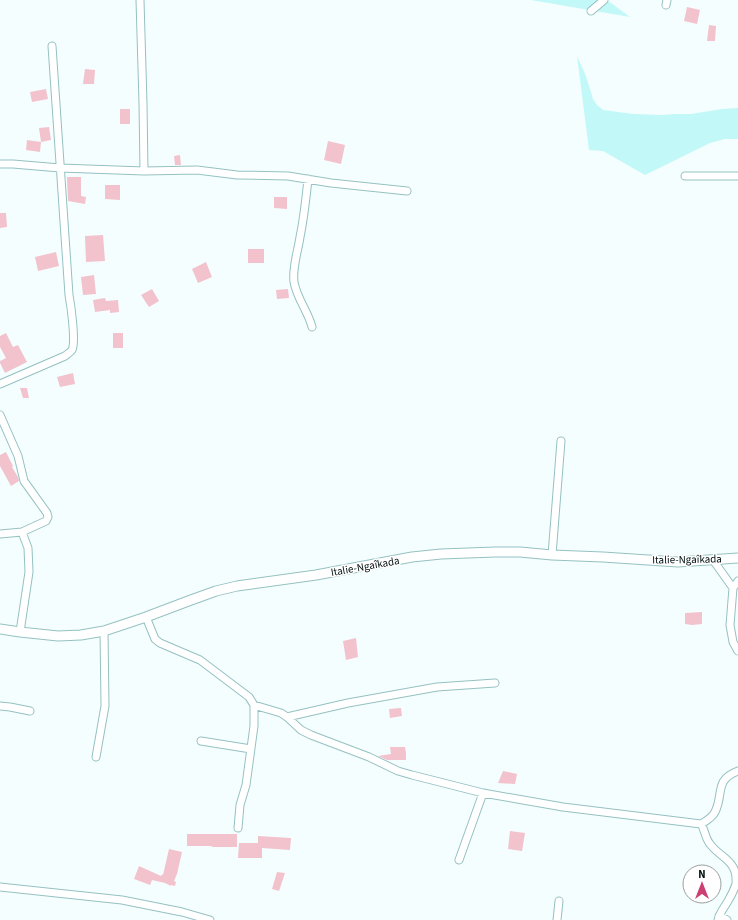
<svg xmlns="http://www.w3.org/2000/svg" width="738" height="920" viewBox="0 0 738 920" font-family="'Source Sans 3',sans-serif">
  <style>
    .green { fill: #c2f8f8 }
    .building { fill: #f2c2cd }
    .lines { fill: none; stroke-linecap: round; stroke-linejoin: round }
    .minor-casing { stroke: #95c1c2; stroke-width: 9 }
    .tertiary-casing { stroke: #95c1c2; stroke-width: 11 }
    .minor { stroke: #fff; stroke-width: 7 }
    .tertiary { stroke: #fff; stroke-width: 9 }
    .labels { text-anchor: middle; stroke-width: 3; stroke-linejoin: round; paint-order: stroke }
    .street-label { font-size: 11px; fill: #010e0f; stroke: #fff }
  </style>
  <rect width="100%" height="100%" fill="#f5fefe"/>
  <path class="green" d="M 531,0 L 607,0 L 630,17 Z
    M 577,56 L 586,76 L 593,99 L 597,105 L 603,110 L 611,111 L 633,114 L 662,115 L 676,114 L 691,114 L 722,109 L 738,108 L 738,139 L 725,139 L 710,143 L 645,175 L 603,151 L 589,150 Z"/>
  <path class="building" d="M 687,7 L 700,10 L 697,24 L 684,21 Z
    M 709,25 L 716,26 L 715,41 L 707,41 Z
    M 85,69 L 95,70 L 94,84 L 83,84 Z
    M 46,89 L 48,99 L 32,102 L 30,92 Z
    M 120,109 L 130,109 L 130,124 L 120,124 Z
    M 49,127 L 51,140 L 41,142 L 39,128 Z
    M 27,140 L 41,142 L 40,152 L 26,150 Z
    M 328,141 L 345,145 L 341,164 L 324,160 Z
    M 180,155 L 181,165 L 175,165 L 174,156 Z
    M 67,177 L 81,177 L 81,196 L 86,197 L 85,204 L 68,201 Z
    M 105,185 L 120,185 L 120,200 L 105,199 Z
    M 274,197 L 287,197 L 287,209 L 274,208 Z
    M 0,213 L 6,213 L 7,227 L 0,228 Z
    M 103,235 L 105,261 L 86,262 L 85,236 Z
    M 248,249 L 264,249 L 264,263 L 248,263 Z
    M 56,252 L 59,266 L 38,271 L 35,257 Z
    M 206,262 L 212,277 L 198,283 L 192,269 Z
    M 94,275 L 96,294 L 83,295 L 81,277 Z
    M 152,289 L 159,301 L 149,307 L 141,295 Z
    M 288,289 L 289,298 L 277,299 L 276,290 Z
    M 105,298 L 106,301 L 118,300 L 119,312 L 110,313 L 110,310 L 95,312 L 93,300 Z
    M 6,333 L 13,347 L 18,345 L 27,362 L 5,373 L 0,363 L 0,361 L 6,358 L 0,347 L 0,336 Z
    M 113,333 L 123,333 L 123,348 L 113,348 Z
    M 73,373 L 75,384 L 60,387 L 57,377 Z
    M 20,388 L 27,388 L 29,398 L 23,398 Z
    M 6,452 L 13,466 L 12,467 L 18,477 L 19,481 L 11,486 L 0,466 L 0,455 Z
    M 702,612 L 702,624 L 692,625 L 685,624 L 685,613 Z
    M 356,638 L 358,657 L 346,660 L 343,641 Z
    M 401,708 L 402,716 L 390,718 L 389,709 Z
    M 390,747 L 405,747 L 406,753 L 406,760 L 387,760 L 378,756 L 391,754 Z
    M 503,771 L 517,774 L 515,784 L 498,783 Z
    M 510,831 L 525,833 L 522,851 L 508,849 Z
    M 187,834 L 237,834 L 237,847 L 212,847 L 212,846 L 187,846 Z
    M 258,836 L 291,838 L 290,850 L 262,848 L 262,858 L 238,858 L 239,843 L 258,843 Z
    M 169,849 L 182,852 L 177,874 L 174,881 L 176,882 L 175,886 L 171,885 L 171,886 L 165,883 L 152,880 L 150,885 L 134,879 L 139,866 L 161,876 L 162,874 L 163,875 Z
    M 277,872 L 285,873 L 279,891 L 272,889 Z"/>
  <g class="lines">
    <g class="minor-casing">
      <path id="minor" d="M 140,0 L 143,103 L 144,171
        M 666,5 L 667,0
        M 591,11 L 604,0
        M 0,164 L 13,164 L 60,168 L 144,171 L 197,170 L 237,175 L 288,176 L 331,183 L 407,191
        M 685,176 L 738,176
        M 308,179 C 306,198 304,218 300,237 C 298,251 292,268 294,282 C 297,299 308,311 312,327
        M 0,384 L 65,356 C 67,354 71,352 72,350 C 76,342 71,306 69,295 L 52,46
        M 0,415 L 18,456 L 24,481 L 47,513 L 48,517 L 46,521 L 22,532 L 0,534
        M 552,555 L 561,441
        M 713,560 L 733,588
        M 738,581 L 733,588 L 730,625 L 733,642 L 738,651
        M 146,617 L 155,639 L 160,643 L 200,660 L 249,697 L 254,705 L 254,726 L 246,785 L 240,805 L 238,828
        M 20,632 L 29,572 L 28,548 L 22,532
        M 254,705 L 281,713 L 287,717 L 301,730 L 311,735 L 369,757 L 398,771 L 412,775 L 483,793 L 563,807 L 701,824 C 706,821 712,818 715,812 C 724,794 714,780 738,771
        M 0,706 L 10,707 L 30,711
        M 287,717 L 348,703 L 437,687 L 495,683
        M 201,741 L 251,749
        M 96,757 L 105,706 L 104,631
        M 701,824 C 705,830 705,838 710,844 C 720,858 738,860 736,884 C 734,890 731,896 728,901 C 724,908 720,912 718,920
        M 459,860 L 483,793
        M 0,887 L 122,900 L 182,912 L 210,920
        M 719,916 L 727,920
        M 557,920 L 559,901"/>
    </g>
    <g class="tertiary-casing">
      <path id="tertiary" d="M 0,629 L 20,632 L 58,636 L 81,635 L 104,631 L 146,617 L 191,600 L 216,591 L 237,586 L 316,575 L 412,557 L 441,554 L 495,552 L 520,552 L 552,555 L 603,557 L 678,562 L 738,558"/>
    </g>
    <use href="#minor" class="minor"/>
    <use href="#tertiary" class="tertiary"/>
  </g>
  <g class="labels">
    <g class="street-label">
      <text transform="translate(687 559) rotate(-1)" y="4">Italie-Ngaîkada</text>
      <text transform="translate(365 566) rotate(-10)" y="4">Italie-Ngaîkada</text>
    </g>
  </g>
  <g transform="translate(702 884)"><circle r="19" fill="#ffffff" stroke="#999f9f"/>
  <path d="M0-3L7 15L0 10L-7 15Z" fill="#cb3f73"/>
  <text y="-6" font-size="11" font-weight="bold" text-anchor="middle" fill="#010e0f">N</text>
  </g>
</svg>
